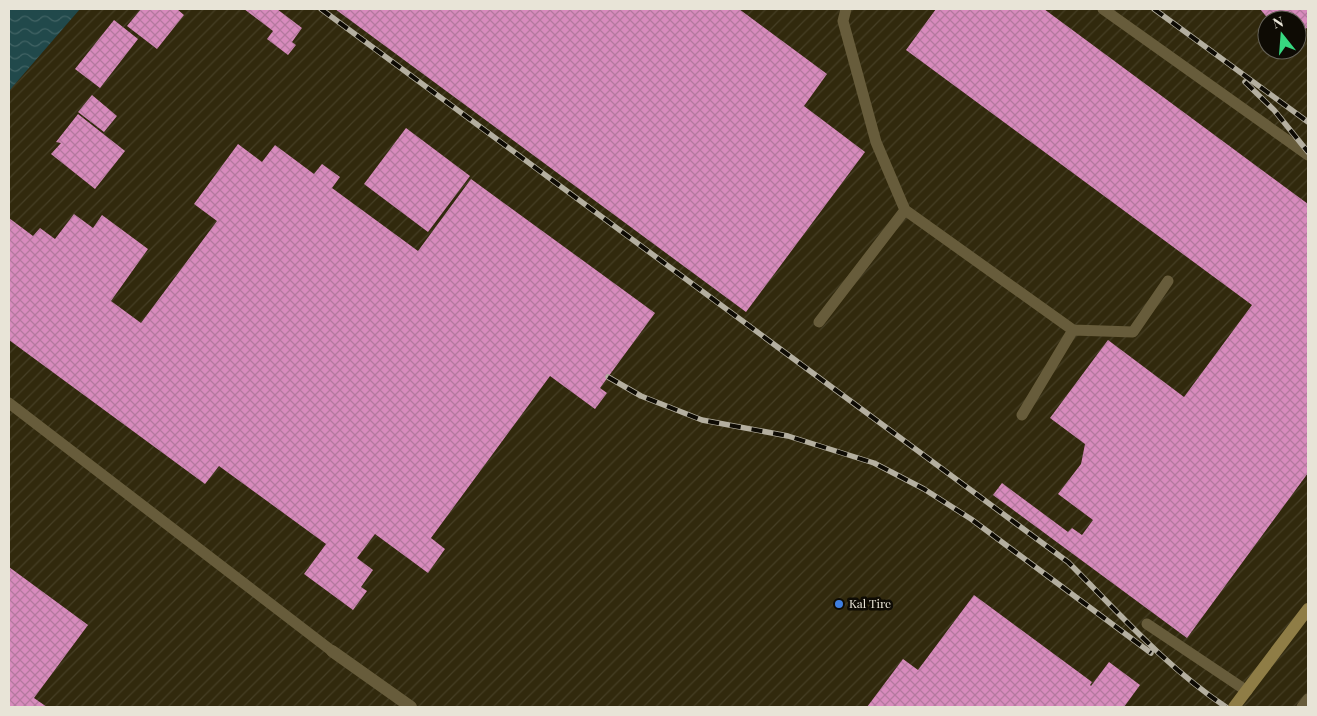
<svg xmlns="http://www.w3.org/2000/svg" width="1317" height="716" viewBox="0 0 1317 716" font-family="'Playfair Display',serif">
  <style>
    .industrial { fill: url(#industrial-furrows); fill-rule: evenodd }
    .water { fill: url(#water-waves) }
    .building { fill: url(#building-cross-hatch) }
    .lines { fill: none; stroke-linecap: round; stroke-linejoin: round }
    .lane { stroke: #675c3b; stroke-width: 11 }
    .street { stroke: #675c3b; stroke-width: 12 }
    .secondary { stroke: #8f7d46; stroke-width: 12 }
    .rail-casing { stroke: #b4afa0; stroke-width: 5.5 }
    .rail { stroke: #0e0b04; stroke-width: 4; stroke-dasharray: 11; stroke-linecap: butt }
    .shop-dot { fill: #3f7fe0; stroke: #0e0b04; stroke-width: 2 }
    .labels { text-anchor: middle; stroke-width: 5; stroke-linejoin: round; paint-order: stroke }
    .poi-label { font-size: 12px; fill: #e8e4d7; stroke: #0e0b04; text-anchor: start }
  </style>
  <defs>
    <pattern id="industrial-furrows" width="10" height="10" patternUnits="userSpaceOnUse" patternTransform="scale(1.25)"><rect width="10" height="10" fill="#31290d"/><path d="M-1 1l2-2M0 10L10 0M9 11l2-2" fill="none" stroke="#453e24"/></pattern>
    <pattern id="water-waves" width="16" height="10" patternUnits="userSpaceOnUse" patternTransform="scale(1.25)"><rect width="16" height="10" fill="#21494b"/><path d="M0 5q4-4 8 0t8 0" fill="none" stroke="#416364"/></pattern>
    <pattern id="building-cross-hatch" width="8" height="8" patternUnits="userSpaceOnUse" patternTransform="scale(1.25)"><rect width="8" height="8" fill="#d88bbd"/><path d="M0 0l8 8M0 8l8-8" fill="none" stroke="#b4799e"/></pattern>
  </defs>
  <rect width="100%" height="100%" fill="#28210d"/>
  <path class="industrial" d="M 80,9 L 1308,9 L 1308,707 L 9,707 L 9,91 ZM 1267,20 L 1297,20 L 1297,50 L 1267,50 Z"/>
  <path class="water" d="M 9,9 L 80,9 L 9,91 Z"/>
  <path class="building" d="M 141,9 L 177,9 L 184,15 L 157,49 L 127,26 Z
    M 244,9 L 277,9 L 302,28 L 292,42 L 296,45 L 288,55 L 267,39 L 273,31 Z
    M 335,9 L 739,9 L 827,74 L 804,106 L 865,152 L 746,312 Z
    M 936,9 L 1044,9 L 1308,204 L 1308,473 L 1187,638 L 993,495 L 1002,483 L 1068,532 L 1072,528 L 1082,535 L 1093,520 L 1058,494 L 1081,464 L 1085,444 L 1050,418 L 1108,340 L 1184,397 L 1252,305 L 906,50 Z
    M 1260,9 L 1308,9 L 1308,27 L 1297,36 L 1297,20 L 1269,20 Z
    M 114,20 L 138,39 L 100,88 L 75,69 Z
    M 92,95 L 117,116 L 104,132 L 78,112 Z
    M 78,114 L 125,151 L 95,189 L 51,154 L 61,143 L 56,142 Z
    M 406,128 L 470,176 L 428,232 L 364,184 Z
    M 238,144 L 262,162 L 275,145 L 314,174 L 322,164 L 340,177 L 332,188 L 418,251 L 471,179 L 655,313 L 600,388 L 607,393 L 595,409 L 550,376 L 431,538 L 445,549 L 428,573 L 375,534 L 357,558 L 373,570 L 361,587 L 367,591 L 353,610 L 304,574 L 326,544 L 219,466 L 205,484 L 9,340 L 9,218 L 33,236 L 40,228 L 55,239 L 74,214 L 93,228 L 102,215 L 148,249 L 111,301 L 141,323 L 217,221 L 194,204 Z
    M 9,567 L 88,625 L 34,698 L 47,707 L 9,707 Z
    M 974,595 L 1092,682 L 1090,685 L 1091,686 L 1109,662 L 1140,685 L 1124,707 L 867,707 L 903,659 L 918,670 Z"/>
  <g class="lines">
    <path class="lane" d="M 1103,9 L 1308,155
      M 905,210 L 1073,330 L 1133,332 L 1168,281
      M 819,322 L 905,210 L 876,142 L 843,21 L 846,9
      M 9,403 L 332,651
      M 1022,415 L 1073,330
      M 1147,624 L 1247,691
      M 1302,707 L 1308,699"/>
    <path class="street" d="M 332,651 L 411,707"/>
    <path class="secondary" d="M 1234,707 L 1308,609"/>
    <g class="rail-casing">
      <path id="rail" d="M 321,9 L 1068,562 C 1118,612 1166,667 1226,707
        M 1154,9 L 1308,122
        M 1245,82 L 1274,110 L 1308,152
        M 608,377 L 641,396 L 702,420 L 788,436 L 874,463 L 924,489 L 971,519 L 1151,653"/>
    </g>
    <use href="#rail" class="rail"/>
  </g>
  <circle class="shop-dot" cx="839" cy="604" r="5"/>
  <g class="labels">
    <g class="poi-label">
      <text x="849" y="608">Kal Tire</text>
    </g>
  </g>
  <rect width="1317" height="716" fill="none" stroke="#e8e4d7" stroke-width="20"/>
  <g transform="translate(1282 35) rotate(343)"><circle r="24" fill="#0e0b04" stroke="#656258"/>
  <path d="M0-4L9 19L0 12L-9 19Z" fill="#37d880"/>
  <text y="-8" font-size="14" font-weight="bold" text-anchor="middle" fill="#e8e4d7">N</text>
  </g>
</svg>
